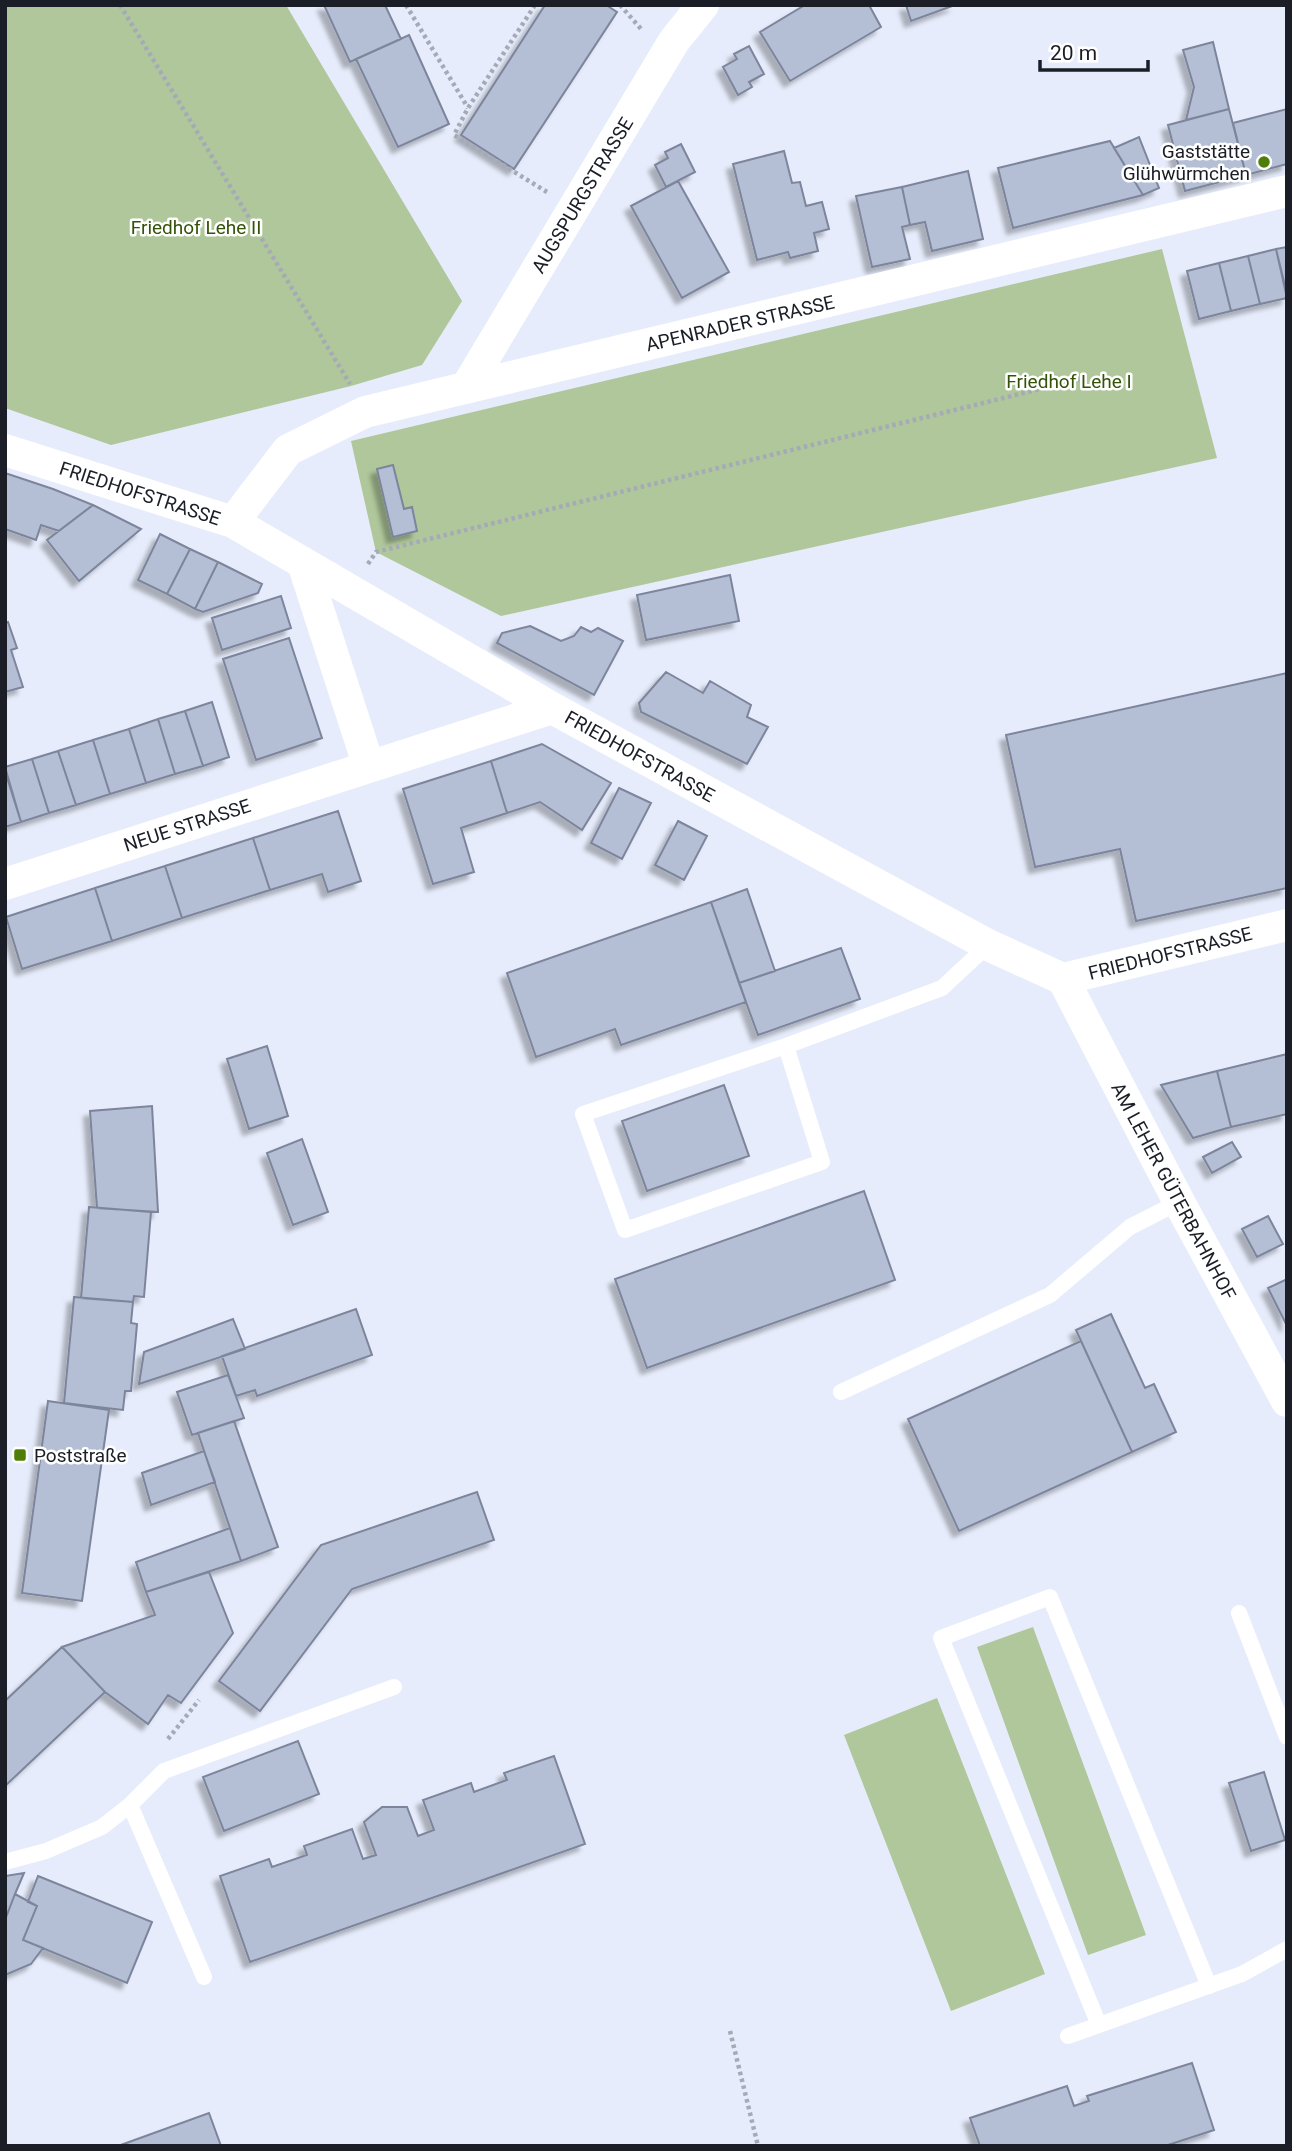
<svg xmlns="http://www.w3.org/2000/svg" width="1292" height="2151" viewBox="0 0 1292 2151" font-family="Roboto,sans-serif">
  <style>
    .green { fill: #afc79a }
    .building { fill: #b4bed5; stroke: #7c859b; stroke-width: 2; filter: url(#shadow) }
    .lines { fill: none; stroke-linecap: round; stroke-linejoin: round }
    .path { stroke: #a5aab7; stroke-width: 4.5; stroke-dasharray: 3.5 3.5; stroke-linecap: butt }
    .lane { stroke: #fff; stroke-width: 16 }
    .street { stroke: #fff; stroke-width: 32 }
    .poi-dot { fill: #4f7e08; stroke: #fff; stroke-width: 2.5 }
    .labels { text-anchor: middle; stroke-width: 5; stroke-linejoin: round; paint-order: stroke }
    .poi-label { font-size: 19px; fill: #1b1e27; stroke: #fff; text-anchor: end }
    .street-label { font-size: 19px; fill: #1b1e27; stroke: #fff }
    .park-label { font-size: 19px; fill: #345308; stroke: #fff }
  </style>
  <defs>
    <filter id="shadow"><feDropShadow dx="-6" dy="6" stdDeviation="2" flood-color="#0004"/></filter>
  </defs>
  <rect width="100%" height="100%" fill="#e6ecfb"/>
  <path class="green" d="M 5,5 L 286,5 L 462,301 L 422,365 L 351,386 L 111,445 L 5,408 Z
    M 1162,249 L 1217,458 L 501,616 L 376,552 L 351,441 Z
    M 1033,1627 L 1146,1935 L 1088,1955 L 977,1647 Z
    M 937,1698 L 1045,1974 L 951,2011 L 844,1735 Z"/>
  <path class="building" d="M 324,5 L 385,5 L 401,39 L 350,62 Z
    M 545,5 L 606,5 L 617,12 L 514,169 L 461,135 Z
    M 805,5 L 869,5 L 881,27 L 790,81 L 760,32 Z
    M 906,5 L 955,5 L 911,21 Z
    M 409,35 L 449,124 L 398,147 L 356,59 Z
    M 1213,42 L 1229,109 L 1186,120 L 1194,87 L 1183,50 Z
    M 749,46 L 764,74 L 749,82 L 752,87 L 738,95 L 723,67 L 737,59 L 734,54 Z
    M 1229,109 L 1246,175 L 1185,191 L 1168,125 Z
    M 1287,109 L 1287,164 L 1246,175 L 1233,123 Z
    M 1139,137 L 1159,188 L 1143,195 L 1114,148 Z
    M 1110,141 L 1143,195 L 1013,228 L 998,168 Z
    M 681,144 L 695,172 L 666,187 L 655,165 L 668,158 L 665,152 Z
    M 784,151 L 792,183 L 800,182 L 806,206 L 822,202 L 829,229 L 814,233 L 818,251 L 790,258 L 788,252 L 757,260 L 733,164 Z
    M 968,171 L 983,239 L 932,251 L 925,222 L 910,225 L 902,187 Z
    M 678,181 L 729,272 L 682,298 L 631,206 Z
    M 902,187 L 910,225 L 902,227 L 910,259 L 872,267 L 856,196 Z
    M 1287,247 L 1287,294 L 1276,249 Z
    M 1276,249 L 1287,298 L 1260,304 L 1248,256 Z
    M 1248,256 L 1260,304 L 1231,311 L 1219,263 Z
    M 1219,263 L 1231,311 L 1199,319 L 1187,271 Z
    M 393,465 L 404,509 L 412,507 L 417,531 L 393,537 L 377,469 Z
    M 5,473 L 53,489 L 93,505 L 59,531 L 41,525 L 36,540 L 5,529 Z
    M 93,505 L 141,529 L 79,581 L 47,540 Z
    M 160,534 L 190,549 L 167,594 L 138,580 Z
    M 190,549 L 218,562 L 195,609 L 167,594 Z
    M 218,562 L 262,584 L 258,593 L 203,612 L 195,609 Z
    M 730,575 L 739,621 L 646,640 L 637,595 Z
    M 281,596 L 291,628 L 222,650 L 212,618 Z
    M 8,622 L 17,648 L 11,650 L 23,687 L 5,692 L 5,623 Z
    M 530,626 L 561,641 L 574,636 L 581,627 L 591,632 L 598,628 L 623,641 L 594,695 L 497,643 L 502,633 Z
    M 289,638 L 322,738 L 256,760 L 223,659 Z
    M 666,672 L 703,693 L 710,681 L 751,705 L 747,717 L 768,727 L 747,764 L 641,712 L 639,703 Z
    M 1287,673 L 1287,888 L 1136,921 L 1120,849 L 1035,867 L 1006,735 Z
    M 212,702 L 229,757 L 203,766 L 185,711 Z
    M 185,711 L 203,766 L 175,774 L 158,719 Z
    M 158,719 L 175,774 L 146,783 L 129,729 Z
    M 129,729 L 146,783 L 110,794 L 93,740 Z
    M 93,740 L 110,794 L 76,805 L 58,751 Z
    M 542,744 L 611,783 L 582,830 L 540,802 L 507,813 L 491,761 Z
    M 58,751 L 76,805 L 49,813 L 32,759 Z
    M 32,759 L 49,813 L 21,822 L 5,767 Z
    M 491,761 L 507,813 L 461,828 L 474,872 L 433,884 L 403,789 Z
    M 5,771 L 21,822 L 5,827 Z
    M 619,788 L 651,803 L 622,859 L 591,843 Z
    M 338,811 L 361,881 L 328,892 L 322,874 L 270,890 L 253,838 Z
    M 678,821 L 707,836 L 684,880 L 655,865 Z
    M 253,838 L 270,890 L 182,918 L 165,866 Z
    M 165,866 L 182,918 L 112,941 L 95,888 Z
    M 95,888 L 112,941 L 22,969 L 6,917 Z
    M 747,889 L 775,971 L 739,983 L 711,902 Z
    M 711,902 L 746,1002 L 621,1045 L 615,1029 L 536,1057 L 507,973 Z
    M 841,948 L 860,999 L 758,1035 L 739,983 Z
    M 267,1046 L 288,1116 L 249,1129 L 227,1059 Z
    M 1287,1054 L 1287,1114 L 1231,1127 L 1217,1071 Z
    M 1217,1071 L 1231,1127 L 1193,1138 L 1161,1085 Z
    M 724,1085 L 749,1156 L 647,1191 L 622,1121 Z
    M 152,1106 L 158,1212 L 97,1208 L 90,1111 Z
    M 302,1139 L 328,1212 L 293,1225 L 267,1153 Z
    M 1232,1142 L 1241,1157 L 1212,1173 L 1203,1157 Z
    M 864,1191 L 895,1280 L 647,1368 L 615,1279 Z
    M 89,1207 L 151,1212 L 144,1297 L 134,1296 L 133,1302 L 81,1298 Z
    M 1268,1216 L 1283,1244 L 1257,1257 L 1242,1229 Z
    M 1287,1279 L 1287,1326 L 1268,1288 Z
    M 74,1297 L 133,1302 L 131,1323 L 137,1324 L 131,1391 L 125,1391 L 123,1410 L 64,1403 Z
    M 356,1309 L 372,1355 L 257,1396 L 255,1390 L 236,1396 L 222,1356 Z
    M 1111,1314 L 1145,1388 L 1154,1384 L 1176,1432 L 1132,1452 L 1076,1330 Z
    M 233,1319 L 245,1349 L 139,1384 L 144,1352 Z
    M 1081,1341 L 1132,1452 L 959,1531 L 908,1419 Z
    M 228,1375 L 244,1418 L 192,1435 L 177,1392 Z
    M 48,1401 L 109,1410 L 82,1601 L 22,1593 Z
    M 234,1421 L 278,1547 L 241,1561 L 198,1433 Z
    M 204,1451 L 215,1482 L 151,1505 L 142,1473 Z
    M 477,1492 L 494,1540 L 352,1589 L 260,1711 L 219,1681 L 321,1545 Z
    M 230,1528 L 241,1561 L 146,1592 L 136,1562 Z
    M 209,1572 L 233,1633 L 181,1703 L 168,1695 L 148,1724 L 105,1692 L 62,1647 L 155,1615 L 146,1592 Z
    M 62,1647 L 105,1692 L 5,1786 L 5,1701 Z
    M 298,1741 L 319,1794 L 224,1831 L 203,1777 Z
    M 554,1756 L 585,1844 L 250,1962 L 220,1876 L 269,1859 L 272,1867 L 307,1855 L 304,1846 L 352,1829 L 363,1859 L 376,1855 L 364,1822 L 382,1807 L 407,1807 L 418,1836 L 434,1830 L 423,1800 L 471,1783 L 474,1792 L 507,1780 L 504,1773 Z
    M 1264,1772 L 1285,1840 L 1251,1851 L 1229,1783 Z
    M 24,1873 L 15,1894 L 5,1920 L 5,1876 Z
    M 38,1876 L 152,1922 L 127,1983 L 23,1940 L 37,1906 L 28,1902 Z
    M 15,1894 L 37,1906 L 23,1940 L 43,1948 L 31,1964 L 5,1975 L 5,1920 Z
    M 1192,2063 L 1214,2130 L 1165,2146 L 980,2146 L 970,2118 L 1067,2086 L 1074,2106 L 1089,2101 L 1087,2096 Z
    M 209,2113 L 221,2146 L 118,2146 Z"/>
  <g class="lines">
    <path class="path" d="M 120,5 L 350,384
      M 406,5 L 468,108
      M 535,5 L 468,108 L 454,135 L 547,192
      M 620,5 L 642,30
      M 368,564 L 376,552 L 1085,378
      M 168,1739 L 199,1700
      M 730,2031 L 758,2146"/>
    <path class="lane" d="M 786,1046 L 822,1162 L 625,1230 L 583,1114 L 786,1046 L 942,988 L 988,945
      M 841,1392 L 1050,1295 L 1130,1227 L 1179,1202
      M 1239,1613 L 1287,1737
      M 130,1805 L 204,1977
      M 5,1862 L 46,1851 L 102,1827 L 130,1805 L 164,1771 L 394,1687
      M 1099,2025 L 941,1638 L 1050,1597 L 1209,1986
      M 1068,2036 L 1242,1974 L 1287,1949"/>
    <path class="street" d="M 466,388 L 674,41 L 703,5
      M 5,450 L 233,522 L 552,708 L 988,945 L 1063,979 L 1287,925
      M 233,522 L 288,450 L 365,412 L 1287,191
      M 303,563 L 369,767
      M 5,884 L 552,708
      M 1063,979 L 1179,1202 L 1287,1401"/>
  </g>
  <g class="poi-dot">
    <circle cx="1264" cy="162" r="7"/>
    <rect x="13" y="1448" width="14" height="14" rx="3.5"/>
  </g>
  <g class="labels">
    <g class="poi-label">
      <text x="1250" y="158">Gaststätte<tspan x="1250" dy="22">Glühwürmchen</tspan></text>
      <text x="34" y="1462" text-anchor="start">Poststraße</text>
    </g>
    <g class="street-label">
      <text transform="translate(582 195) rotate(-59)" y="7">AUGSPURGSTRASSE</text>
      <text transform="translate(740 323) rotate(-13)" y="7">APENRADER STRASSE</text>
      <text transform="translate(140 493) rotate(18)" y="7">FRIEDHOFSTRASSE</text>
      <text transform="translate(640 756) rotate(29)" y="7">FRIEDHOFSTRASSE</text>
      <text transform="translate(187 825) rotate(-18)" y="7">NEUE STRASSE</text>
      <text transform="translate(1170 953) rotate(-14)" y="7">FRIEDHOFSTRASSE</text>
      <text transform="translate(1174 1191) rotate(62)" y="7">AM LEHER GÜTERBAHNHOF</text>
    </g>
    <g class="park-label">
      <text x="196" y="234">Friedhof Lehe II</text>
      <text x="1069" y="388">Friedhof Lehe I</text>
    </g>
  </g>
  <rect width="1292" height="2151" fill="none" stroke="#1b1e27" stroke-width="14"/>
  <path d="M1040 60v10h108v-10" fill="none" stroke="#1b1e27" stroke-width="3.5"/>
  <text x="1050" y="60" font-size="21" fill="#1b1e27" stroke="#ffffff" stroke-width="5" paint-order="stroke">20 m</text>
</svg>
